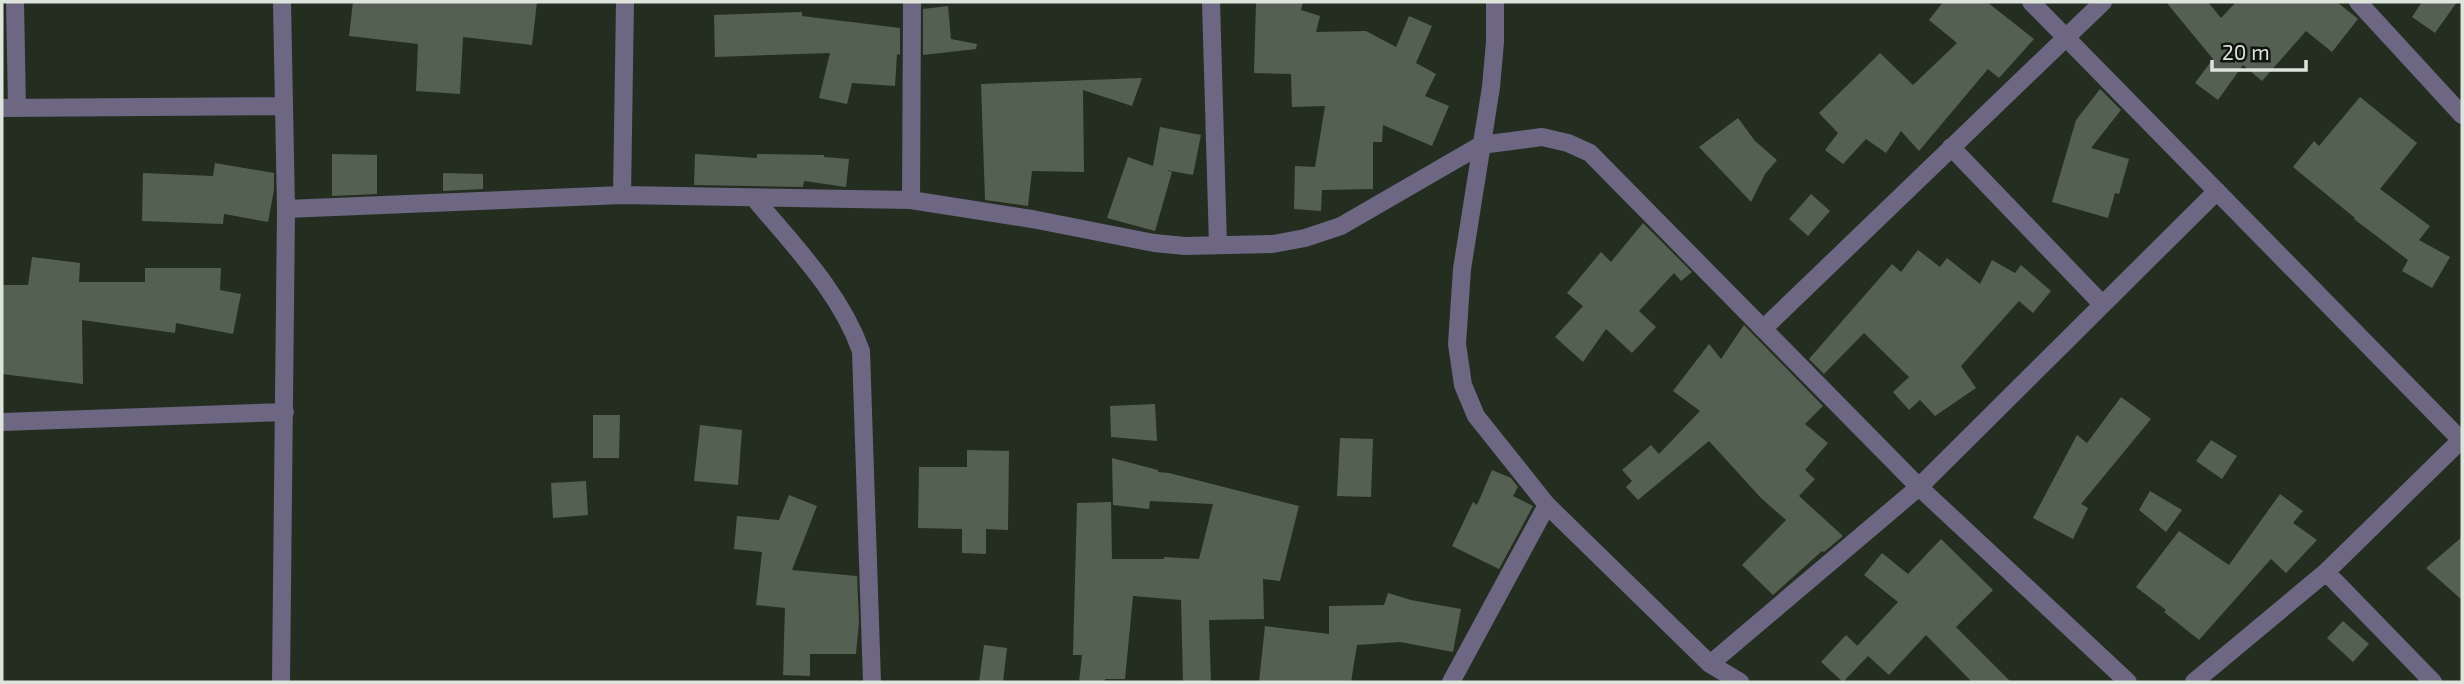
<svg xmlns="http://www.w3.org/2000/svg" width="2464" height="684" viewBox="0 0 2464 684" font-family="'Exo 2',sans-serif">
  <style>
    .building { fill: #536052 }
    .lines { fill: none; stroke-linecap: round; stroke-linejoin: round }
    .street { stroke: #6d6783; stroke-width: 18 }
  </style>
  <rect width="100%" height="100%" fill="#232e21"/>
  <path class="building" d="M 353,2 L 392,3 L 537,2 L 532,45 L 463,37 L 460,94 L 416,91 L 418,44 L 349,36 Z
    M 1256,2 L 1303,2 L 1301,10 L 1320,16 L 1316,32 L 1366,31 L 1396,47 L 1409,16 L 1432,26 L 1416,63 L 1436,74 L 1425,96 L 1449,106 L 1432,146 L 1383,125 L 1382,142 L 1373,142 L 1373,189 L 1322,190 L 1321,211 L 1294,209 L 1295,166 L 1315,167 L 1325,106 L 1292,107 L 1291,74 L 1254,73 Z
    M 1943,2 L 1987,2 L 2034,39 L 1999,78 L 1988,69 L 1919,151 L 1901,131 L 1886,153 L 1866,139 L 1843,164 L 1825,150 L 1838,133 L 1819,113 L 1880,53 L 1913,85 L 1957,43 L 1929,20 Z
    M 2166,2 L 2208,2 L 2221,18 L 2236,2 L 2337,2 L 2358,19 L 2332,52 L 2306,31 L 2262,81 L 2243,65 L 2218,100 L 2195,83 L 2213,59 Z
    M 2422,2 L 2457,2 L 2435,33 L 2412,17 Z
    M 948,6 L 951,39 L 977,44 L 976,49 L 923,55 L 923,9 Z
    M 802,12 L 802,16 L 900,28 L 900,55 L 897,54 L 895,86 L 852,83 L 847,104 L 819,98 L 830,53 L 715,57 L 714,15 Z
    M 1142,78 L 1132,106 L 1083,90 L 1084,172 L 1032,171 L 1028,206 L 985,200 L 981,84 Z
    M 2100,89 L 2121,110 L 2091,148 L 2129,159 L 2119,194 L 2115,193 L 2108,218 L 2052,202 L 2076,120 Z
    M 2360,97 L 2417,143 L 2380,189 L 2430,226 L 2419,240 L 2450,257 L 2432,288 L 2402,271 L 2408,260 L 2354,219 L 2355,218 L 2293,167 L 2314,141 L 2319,146 Z
    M 1738,118 L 1755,141 L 1777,160 L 1765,174 L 1751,202 L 1699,147 Z
    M 1160,127 L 1201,135 L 1193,175 L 1166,170 L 1172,172 L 1155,231 L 1107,218 L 1128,157 L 1153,166 Z
    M 332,154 L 377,155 L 377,194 L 332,196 Z
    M 695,154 L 757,158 L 757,154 L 824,155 L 824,157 L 849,159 L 846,187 L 804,181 L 803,187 L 694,185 Z
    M 215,163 L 274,173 L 274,190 L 268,222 L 224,214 L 223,224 L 142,221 L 143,173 L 213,176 Z
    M 443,173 L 483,174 L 483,189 L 443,191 Z
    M 1811,194 L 1830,211 L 1808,236 L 1789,219 Z
    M 1643,223 L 1692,272 L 1681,281 L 1674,273 L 1639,311 L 1656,327 L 1632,353 L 1606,329 L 1583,362 L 1555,337 L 1583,306 L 1567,293 L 1601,252 L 1611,262 Z
    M 1918,250 L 1940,267 L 1947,258 L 1980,284 L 1992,260 L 2015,273 L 2021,265 L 2051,291 L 2033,313 L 2019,301 L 1961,366 L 1976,388 L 1935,416 L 1920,400 L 1909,410 L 1893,392 L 1909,377 L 1864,333 L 1824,374 L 1809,359 L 1892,264 L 1901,272 Z
    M 32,257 L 80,263 L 79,282 L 145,282 L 145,268 L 221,268 L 220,290 L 241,294 L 233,334 L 176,323 L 175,333 L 82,320 L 83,384 L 2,374 L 2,285 L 28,285 Z
    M 1744,325 L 1823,406 L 1805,424 L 1828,443 L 1805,470 L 1815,479 L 1799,496 L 1843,536 L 1824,552 L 1822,551 L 1773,595 L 1742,565 L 1786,520 L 1761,498 L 1709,441 L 1638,500 L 1626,487 L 1632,481 L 1622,470 L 1651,445 L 1659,454 L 1700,411 L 1673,391 L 1709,344 L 1721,359 Z
    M 2121,397 L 2151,419 L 2081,504 L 2088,508 L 2073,539 L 2033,518 L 2077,435 L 2087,443 Z
    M 1155,404 L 1157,441 L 1111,437 L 1110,406 Z
    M 593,415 L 620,415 L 619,458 L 593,458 Z
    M 700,425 L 742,430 L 738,485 L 694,481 Z
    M 1340,438 L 1373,439 L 1371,497 L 1337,496 Z
    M 2211,440 L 2237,456 L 2222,479 L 2196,461 Z
    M 967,450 L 1009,451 L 1008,530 L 986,529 L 986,554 L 962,553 L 962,529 L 918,528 L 919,467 L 967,467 Z
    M 1112,458 L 1158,470 L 1158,472 L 1169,473 L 1299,506 L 1280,581 L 1263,579 L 1264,619 L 1209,620 L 1211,682 L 1183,682 L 1181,600 L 1133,596 L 1125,679 L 1105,679 L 1105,682 L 1079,682 L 1082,655 L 1073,655 L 1077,503 L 1111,502 L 1112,559 L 1164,559 L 1164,557 L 1199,559 L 1213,504 L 1150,501 L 1149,509 L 1113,505 Z
    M 1492,470 L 1511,478 L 1518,487 L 1513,496 L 1533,506 L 1499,569 L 1452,546 L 1473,502 L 1477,505 Z
    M 586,481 L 588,515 L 553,518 L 551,483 Z
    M 2150,491 L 2182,510 L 2166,532 L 2139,510 Z
    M 2280,494 L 2303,511 L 2293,523 L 2317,540 L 2286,573 L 2271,559 L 2199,640 L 2164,612 L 2166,610 L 2136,587 L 2179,531 L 2229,565 Z
    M 789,495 L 817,506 L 792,570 L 857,576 L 859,622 L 856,654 L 810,654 L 810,676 L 783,675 L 785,608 L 756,605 L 762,552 L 734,549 L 737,516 L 779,520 Z
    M 2462,537 L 2462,600 L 2426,568 Z
    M 1941,539 L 1993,590 L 1956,627 L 2011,682 L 1972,682 L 1926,635 L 1889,675 L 1857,646 L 1898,602 L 1864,575 L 1882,553 L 1908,574 Z
    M 1388,593 L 1411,600 L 1461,609 L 1453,652 L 1400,642 L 1357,645 L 1351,682 L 1259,682 L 1265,626 L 1329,634 L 1329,606 L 1384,605 Z
    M 2343,621 L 2369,644 L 2353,662 L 2327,638 Z
    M 1846,635 L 1868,656 L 1843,682 L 1821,662 Z
    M 984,645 L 1007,648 L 1003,682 L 979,682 Z"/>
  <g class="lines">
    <path class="street" d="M 15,2 L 17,108
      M 1211,2 L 1218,245
      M 2031,2 L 2461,440
      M 2358,2 L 2462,115
      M 2,108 L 283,106
      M 1951,147 L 2102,304
      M 622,195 L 625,2
      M 754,198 C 794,246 840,292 861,351 L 872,682
      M 911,200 L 912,2
      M 286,209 L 622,195 L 911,200 L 1032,219 L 1154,243 L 1185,246 L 1273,244 L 1305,238 L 1341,226 L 1481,145 L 1542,137 L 1568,143 L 1590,153 L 1919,487 L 2128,682
      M 1763,329 L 2103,2
      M 2,422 L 285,412
      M 1547,505 L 1710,664 L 1740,682
      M 2326,572 L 2433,682
      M 1710,664 L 1919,487 L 2217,191
      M 281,682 L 286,209 L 282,2
      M 1451,682 L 1547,505 L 1476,416 L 1463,385 L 1457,344 L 1462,269 L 1491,87 L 1495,42 L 1495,2
      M 2194,682 L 2326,572 L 2462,439"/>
  </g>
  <rect width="2464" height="684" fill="none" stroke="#dde4dc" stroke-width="7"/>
  <path d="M2212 60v10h94v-10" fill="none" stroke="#dde4dc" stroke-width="3.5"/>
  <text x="2222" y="60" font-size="21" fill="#dde4dc" stroke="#10150f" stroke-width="5" paint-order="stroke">20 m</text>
</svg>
